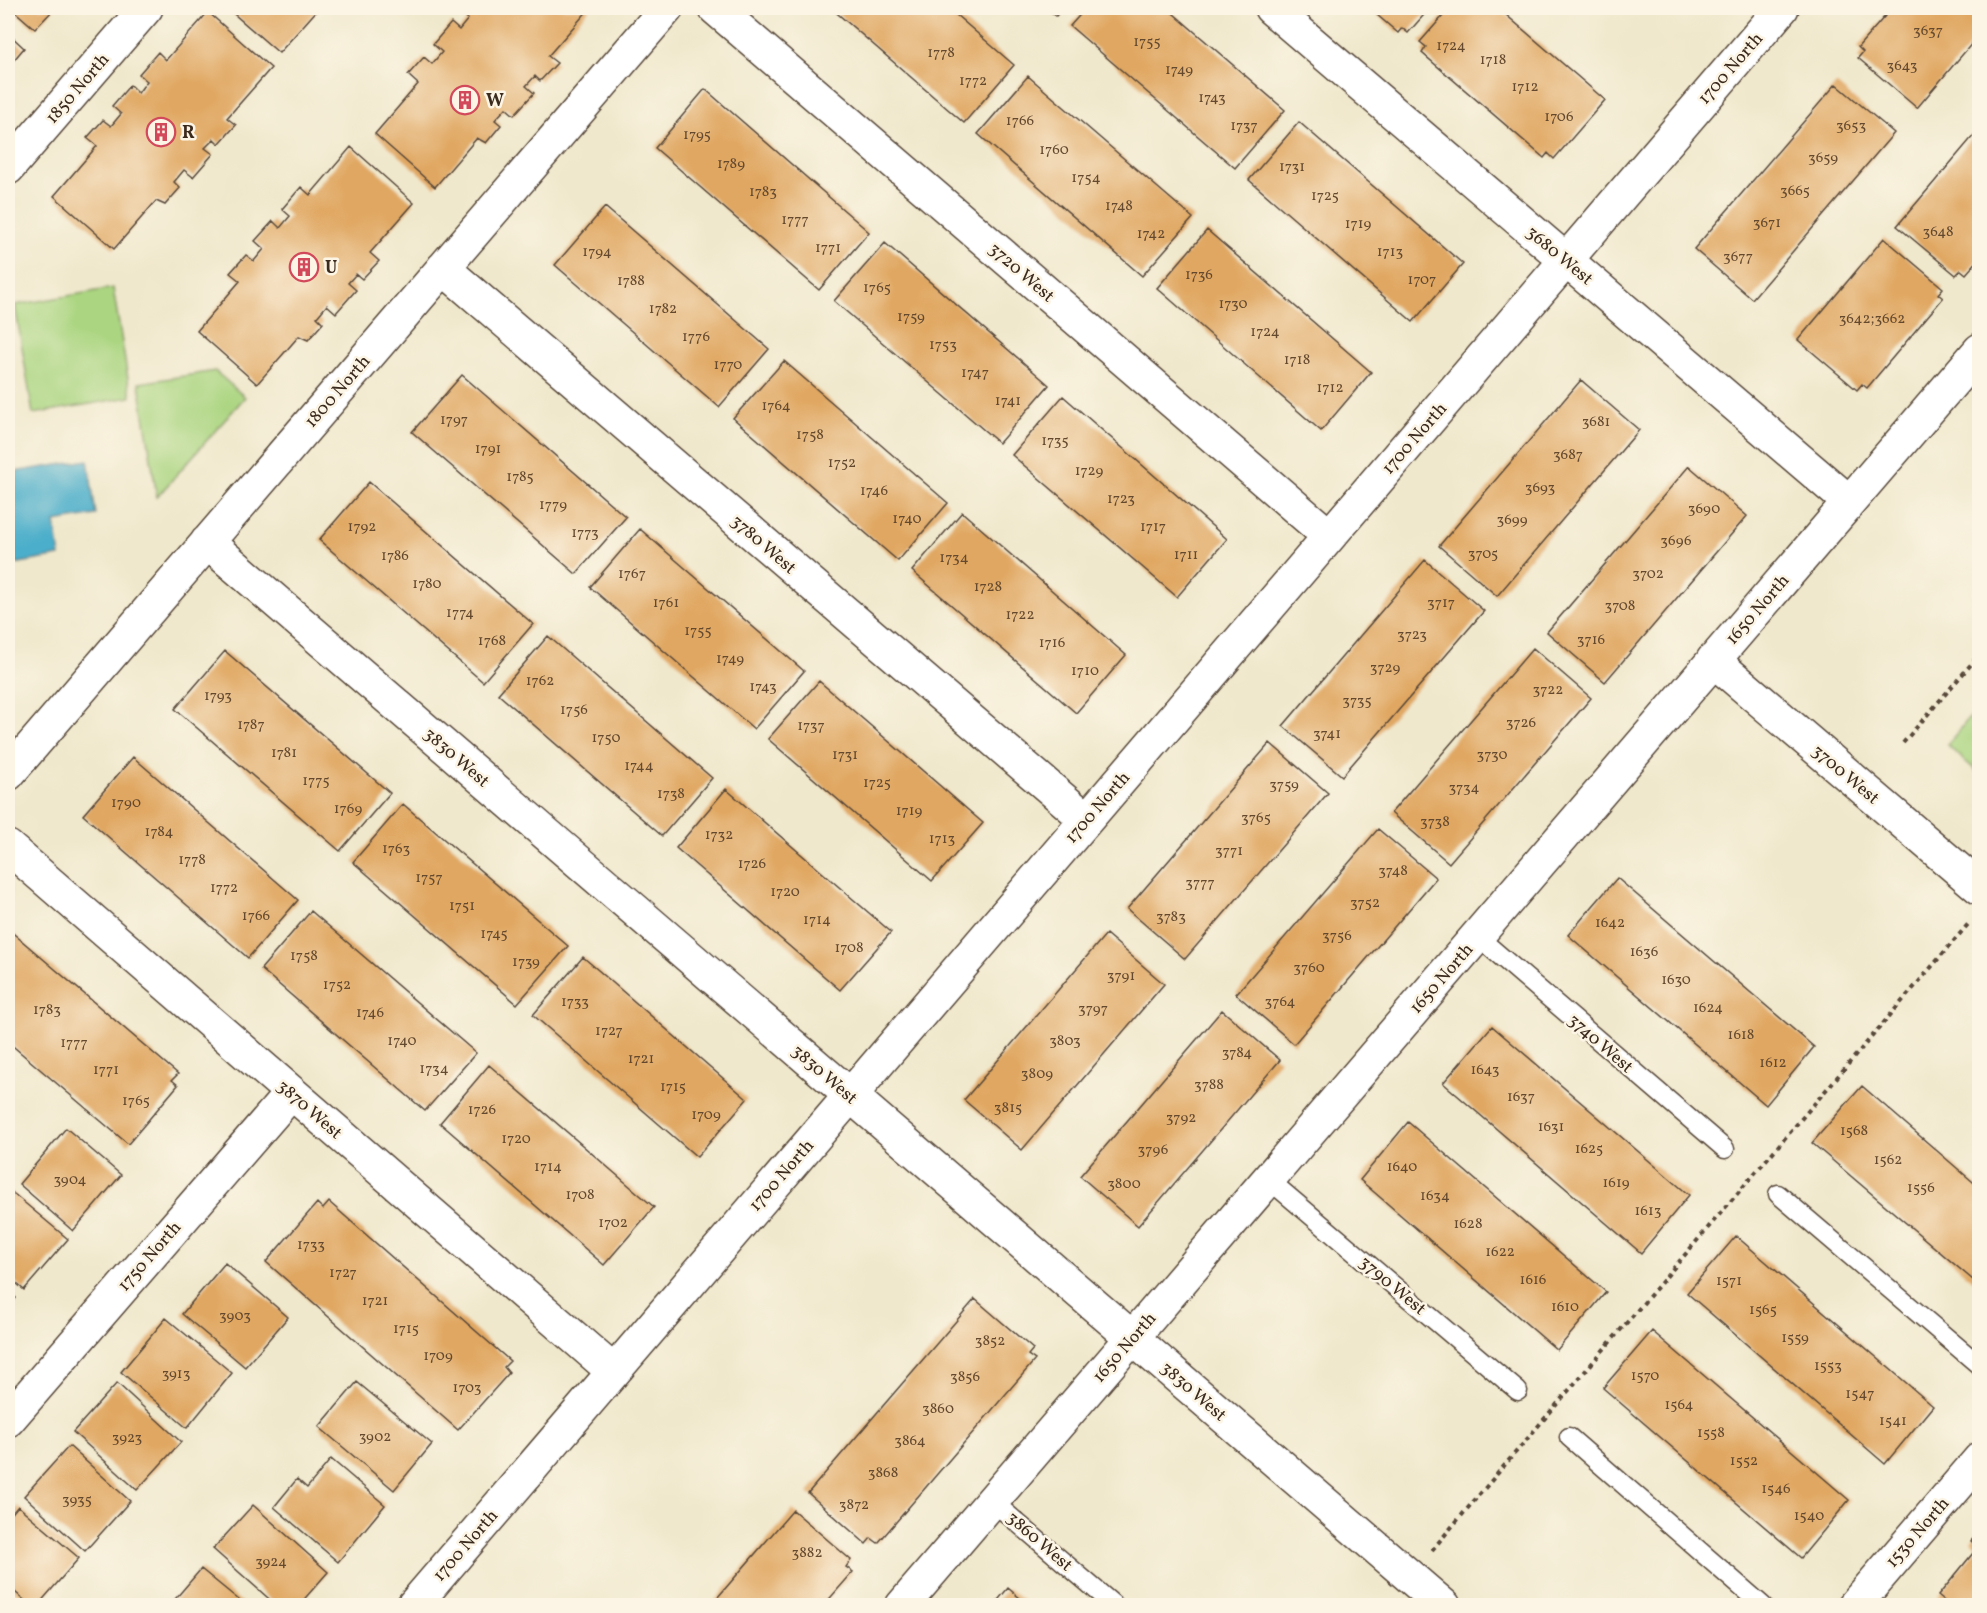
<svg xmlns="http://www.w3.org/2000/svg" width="1987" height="1613" viewBox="0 0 1987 1613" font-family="Vollkorn,serif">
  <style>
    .green { fill: #abd581; stroke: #738050; stroke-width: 1.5 }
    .water { fill: #4baeca; stroke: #436c74; stroke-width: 1.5 }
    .building { fill: #e0a762 }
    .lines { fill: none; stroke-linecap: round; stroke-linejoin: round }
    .service-casing { stroke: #564638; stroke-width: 21 }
    .minor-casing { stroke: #564638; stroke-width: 36 }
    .path { stroke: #564638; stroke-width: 4; stroke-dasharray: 4.5 4.5; stroke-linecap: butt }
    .service { stroke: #fff; stroke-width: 18 }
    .minor { stroke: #fff; stroke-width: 33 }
    .labels { text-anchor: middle; stroke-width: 5; stroke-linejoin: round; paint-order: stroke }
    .number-label { font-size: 15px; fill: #64492f }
    .street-label { font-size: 18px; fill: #3b2a1e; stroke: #fcf5e5 }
    .poi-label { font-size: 18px; font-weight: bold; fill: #3b2a1e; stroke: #fcf5e5; text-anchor: start }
  </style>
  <rect width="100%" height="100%" fill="#fcf5e5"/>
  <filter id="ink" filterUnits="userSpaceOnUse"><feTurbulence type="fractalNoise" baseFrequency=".0167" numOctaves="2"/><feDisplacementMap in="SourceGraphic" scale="12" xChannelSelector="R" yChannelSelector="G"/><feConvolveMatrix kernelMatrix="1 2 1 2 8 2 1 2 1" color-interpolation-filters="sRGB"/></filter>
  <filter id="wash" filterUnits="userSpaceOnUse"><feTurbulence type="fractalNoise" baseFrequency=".008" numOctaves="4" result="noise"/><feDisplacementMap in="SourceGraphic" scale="24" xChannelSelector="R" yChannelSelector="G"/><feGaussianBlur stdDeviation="1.35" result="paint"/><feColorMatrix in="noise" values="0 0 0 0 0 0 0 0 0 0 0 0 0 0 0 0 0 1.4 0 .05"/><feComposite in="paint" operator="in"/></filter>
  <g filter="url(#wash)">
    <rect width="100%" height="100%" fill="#f0e8cc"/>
    <path class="green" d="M 113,288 L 131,397 L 33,414 L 15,305 Z
      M 215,371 L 245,397 L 157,497 L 139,383 Z
      M 1979,706 L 1979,773 L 1947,745 Z"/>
    <path class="water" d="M 88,460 L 96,515 L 55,522 L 60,556 L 8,565 L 8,473 Z"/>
    <g id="blocks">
      <path class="building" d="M 11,8 L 55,8 L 35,29 Z
        M 227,8 L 319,8 L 279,53 Z
        M 463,8 L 590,8 L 548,56 L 557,63 L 540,81 L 535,76 L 526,86 L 534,93 L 514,115 L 506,108 L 495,120 L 501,125 L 486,143 L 477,138 L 435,187 L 375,134 L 418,84 L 408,75 L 424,57 L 432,64 L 442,52 L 433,44 L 451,23 L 459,30 L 468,19 L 460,11 Z
        M 831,8 L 948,8 L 1014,65 L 964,123 Z
        M 1046,8 L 1063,8 L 1056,16 Z
        M 1086,8 L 1167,8 L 1285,110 L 1235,168 L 1070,26 Z
        M 1369,8 L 1430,8 L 1408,33 L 1402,28 L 1398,33 Z
        M 1450,8 L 1498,8 L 1605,100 L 1554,159 L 1548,153 L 1544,158 L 1422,53 L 1426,47 L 1420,42 Z
        M 1892,8 L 1980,8 L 1980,34 L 1917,108 L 1858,58 L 1863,52 L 1858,47 Z
        M 208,12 L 271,68 L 227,118 L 236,125 L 219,144 L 214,139 L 205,148 L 213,154 L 193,177 L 184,170 L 174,182 L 180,188 L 165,205 L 156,201 L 114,249 L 54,196 L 97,146 L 87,138 L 103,120 L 111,126 L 121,114 L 112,106 L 130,85 L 138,93 L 147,81 L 139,74 L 158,52 L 166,60 Z
        M 8,33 L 24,48 L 8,67 Z
        M 1028,76 L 1193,218 L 1142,276 L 978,134 Z
        M 1836,84 L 1894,133 L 1752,299 L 1694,249 Z
        M 705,89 L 869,232 L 819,290 L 655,148 Z
        M 1299,122 L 1463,264 L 1413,322 L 1249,180 Z
        M 1980,128 L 1980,258 L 1966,274 L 1961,270 L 1956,275 L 1897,226 Z
        M 351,147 L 414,203 L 370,253 L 379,261 L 362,279 L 356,274 L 348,283 L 356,290 L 336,313 L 327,305 L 317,317 L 323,323 L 308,340 L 299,336 L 257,384 L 197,331 L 240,281 L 230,273 L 246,255 L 254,261 L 264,249 L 255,241 L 273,221 L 280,228 L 290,216 L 282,209 L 301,187 L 310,195 Z
        M 605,207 L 769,349 L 719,407 L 555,265 Z
        M 1207,230 L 1371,372 L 1321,431 L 1157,288 Z
        M 1884,238 L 1943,288 L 1938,294 L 1943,298 L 1867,388 L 1862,384 L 1857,390 L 1798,340 Z
        M 885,243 L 1049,385 L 999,443 L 834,301 Z
        M 784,361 L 948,503 L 898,561 L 733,418 Z
        M 462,375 L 626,517 L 576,574 L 412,432 Z
        M 1581,380 L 1639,430 L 1497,596 L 1439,546 Z
        M 1063,396 L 1227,539 L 1177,597 L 1012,455 Z
        M 1689,466 L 1747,516 L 1605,682 L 1547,632 Z
        M 369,482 L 533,624 L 483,682 L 319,540 Z
        M 962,512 L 1126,655 L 1076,713 L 912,571 Z
        M 640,529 L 804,671 L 754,729 L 590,587 Z
        M 1425,560 L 1484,611 L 1342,776 L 1283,726 Z
        M 548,636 L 712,778 L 662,836 L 498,694 Z
        M 1533,648 L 1591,698 L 1449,863 L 1391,813 Z
        M 225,651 L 390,793 L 340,851 L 175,709 Z
        M 819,681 L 983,823 L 932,881 L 768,739 Z
        M 1270,743 L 1328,793 L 1185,959 L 1127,909 Z
        M 133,757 L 298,900 L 248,958 L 83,815 Z
        M 726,789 L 891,932 L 840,990 L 676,848 Z
        M 403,804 L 568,946 L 517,1004 L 353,862 Z
        M 1378,829 L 1436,878 L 1294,1044 L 1236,994 Z
        M 1617,878 L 1814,1047 L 1766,1105 L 1568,935 Z
        M 311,911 L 476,1053 L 425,1111 L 261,969 Z
        M 8,929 L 178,1074 L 172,1080 L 178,1085 L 128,1144 L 8,1042 Z
        M 1106,934 L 1164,984 L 1022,1150 L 964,1100 Z
        M 583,957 L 747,1099 L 697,1157 L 533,1015 Z
        M 1222,1010 L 1280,1060 L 1138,1226 L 1080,1176 Z
        M 1492,1026 L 1689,1195 L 1641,1253 L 1443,1083 Z
        M 489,1065 L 654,1207 L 604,1265 L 440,1123 Z
        M 1862,1086 L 1980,1188 L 1980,1286 L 1812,1143 Z
        M 1408,1122 L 1606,1292 L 1557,1350 L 1360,1180 Z
        M 66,1128 L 121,1175 L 73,1231 L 19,1184 Z
        M 8,1189 L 68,1239 L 24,1290 L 8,1276 Z
        M 329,1202 L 510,1361 L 504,1367 L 509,1373 L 458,1430 L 266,1262 L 317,1203 L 323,1209 Z
        M 1736,1236 L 1933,1406 L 1885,1464 L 1687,1293 Z
        M 225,1263 L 288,1317 L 245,1367 L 182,1314 Z
        M 8,1290 L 16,1298 L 8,1307 Z
        M 975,1299 L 1033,1349 L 1028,1355 L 1035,1360 L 878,1543 L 871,1538 L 866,1544 L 808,1493 Z
        M 166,1318 L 232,1373 L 187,1428 L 121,1372 Z
        M 1652,1331 L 1849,1500 L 1801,1558 L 1603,1388 Z
        M 357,1382 L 432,1444 L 394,1490 L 319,1427 Z
        M 117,1383 L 181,1442 L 137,1490 L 73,1432 Z
        M 69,1446 L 130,1501 L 85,1551 L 24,1496 Z
        M 331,1459 L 385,1505 L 338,1562 L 274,1507 L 297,1479 L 307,1488 Z
        M 253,1505 L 328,1572 L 299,1605 L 276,1605 L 213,1549 Z
        M 18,1506 L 79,1558 L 38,1605 L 30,1605 L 8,1586 L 8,1518 Z
        M 793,1510 L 851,1560 L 846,1567 L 853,1572 L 824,1605 L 711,1605 Z
        M 1980,1531 L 1980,1605 L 1949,1605 L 1938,1596 L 1978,1547 L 1971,1541 Z
        M 201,1569 L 245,1605 L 170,1605 Z
        M 1008,1588 L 1028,1605 L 994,1605 Z"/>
    </g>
  </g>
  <g filter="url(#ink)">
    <use href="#blocks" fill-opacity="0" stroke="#564638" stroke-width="1.5"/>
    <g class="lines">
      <g class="service-casing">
        <path id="service" d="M 1477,936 L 1725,1149
          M 1268,1179 L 1518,1391
          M 1778,1194 L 1980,1366
          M 1569,1437 L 1763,1606
          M 992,1501 L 1115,1606"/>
      </g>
      <g class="minor-casing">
        <path id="minor" d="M 715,8 L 1329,536
          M 1271,8 L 1849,502
          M 8,168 L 146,8
          M 443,268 L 1086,819
          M 207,542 L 1444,1606
          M 1713,660 L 1980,888
          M 8,774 L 667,8
          M 8,847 L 613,1371
          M 8,1420 L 291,1093
          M 413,1606 L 1782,8
          M 902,1606 L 1980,350
          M 1854,1606 L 1980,1459"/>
      </g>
      <path class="path" d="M 1903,743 L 1980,654
        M 1432,1550 L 1970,922"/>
      <use href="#service" class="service"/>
      <use href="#minor" class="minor"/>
    </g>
  </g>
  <defs>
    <g id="building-ring" transform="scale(1.5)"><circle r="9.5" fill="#fcf5e5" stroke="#d1495b" stroke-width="1.5"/><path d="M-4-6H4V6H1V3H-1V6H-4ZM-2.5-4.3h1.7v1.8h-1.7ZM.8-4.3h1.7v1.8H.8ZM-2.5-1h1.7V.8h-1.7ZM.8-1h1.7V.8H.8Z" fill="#d1495b"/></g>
  </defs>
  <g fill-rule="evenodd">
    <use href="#building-ring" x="465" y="100"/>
    <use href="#building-ring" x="161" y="132"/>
    <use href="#building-ring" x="304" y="267"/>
  </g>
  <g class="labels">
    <g class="number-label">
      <text x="1928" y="35">3637</text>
      <text x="1147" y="46">1755</text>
      <text x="1451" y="50">1724</text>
      <text x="941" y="57">1778</text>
      <text x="1493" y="64">1718</text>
      <text x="1902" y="70">3643</text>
      <text x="1179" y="74">1749</text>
      <text x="973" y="85">1772</text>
      <text x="1525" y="91">1712</text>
      <text x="1212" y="102">1743</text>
      <text x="1559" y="121">1706</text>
      <text x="1020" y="125">1766</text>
      <text x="1244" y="130">1737</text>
      <text x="1851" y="130">3653</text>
      <text x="697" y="139">1795</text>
      <text x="1054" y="154">1760</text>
      <text x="1823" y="162">3659</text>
      <text x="731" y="168">1789</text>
      <text x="1292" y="171">1731</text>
      <text x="1086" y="182">1754</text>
      <text x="1795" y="195">3665</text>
      <text x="763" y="196">1783</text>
      <text x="1325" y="200">1725</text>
      <text x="1119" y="210">1748</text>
      <text x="795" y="224">1777</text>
      <text x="1767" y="227">3671</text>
      <text x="1358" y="228">1719</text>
      <text x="1938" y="236">3648</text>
      <text x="1151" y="238">1742</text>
      <text x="828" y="252">1771</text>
      <text x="597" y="256">1794</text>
      <text x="1390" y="256">1713</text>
      <text x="1738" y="261">3677</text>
      <text x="1199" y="279">1736</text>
      <text x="1422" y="284">1707</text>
      <text x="631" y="285">1788</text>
      <text x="877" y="292">1765</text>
      <text x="1233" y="308">1730</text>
      <text x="663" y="313">1782</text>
      <text x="911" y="321">1759</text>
      <text x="1872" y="323">3642;3662</text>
      <text x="1265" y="336">1724</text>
      <text x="696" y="341">1776</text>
      <text x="943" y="349">1753</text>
      <text x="1297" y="364">1718</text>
      <text x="728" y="369">1770</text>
      <text x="975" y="377">1747</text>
      <text x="1330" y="392">1712</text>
      <text x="1008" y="405">1741</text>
      <text x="776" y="410">1764</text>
      <text x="454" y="424">1797</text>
      <text x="1596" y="426">3681</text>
      <text x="810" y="439">1758</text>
      <text x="1055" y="445">1735</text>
      <text x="488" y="453">1791</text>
      <text x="1568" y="459">3687</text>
      <text x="842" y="467">1752</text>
      <text x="1089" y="475">1729</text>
      <text x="520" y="481">1785</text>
      <text x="1540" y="492">3693</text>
      <text x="874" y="495">1746</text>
      <text x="1121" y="503">1723</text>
      <text x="553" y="509">1779</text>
      <text x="1704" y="513">3690</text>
      <text x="907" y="523">1740</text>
      <text x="1512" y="524">3699</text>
      <text x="362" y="531">1792</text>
      <text x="1153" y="531">1717</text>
      <text x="585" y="537">1773</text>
      <text x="1676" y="545">3696</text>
      <text x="1483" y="558">3705</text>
      <text x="1186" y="559">1711</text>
      <text x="395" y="560">1786</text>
      <text x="954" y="562">1734</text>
      <text x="632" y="578">1767</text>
      <text x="1648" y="578">3702</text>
      <text x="427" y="588">1780</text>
      <text x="988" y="591">1728</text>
      <text x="666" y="607">1761</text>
      <text x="1441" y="607">3717</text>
      <text x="1620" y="610">3708</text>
      <text x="460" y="617">1774</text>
      <text x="1020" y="619">1722</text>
      <text x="698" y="635">1755</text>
      <text x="1412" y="639">3723</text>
      <text x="1591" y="644">3716</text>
      <text x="492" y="645">1768</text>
      <text x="1052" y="647">1716</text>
      <text x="730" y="663">1749</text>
      <text x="1385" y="672">3729</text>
      <text x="1085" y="675">1710</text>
      <text x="540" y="685">1762</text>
      <text x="763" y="691">1743</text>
      <text x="1548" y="694">3722</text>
      <text x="218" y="700">1793</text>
      <text x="1357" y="705">3735</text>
      <text x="574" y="714">1756</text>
      <text x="1521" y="727">3726</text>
      <text x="251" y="729">1787</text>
      <text x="811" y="730">1737</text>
      <text x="1327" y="738">3741</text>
      <text x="606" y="742">1750</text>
      <text x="284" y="757">1781</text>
      <text x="845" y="759">1731</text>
      <text x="1492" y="759">3730</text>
      <text x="639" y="770">1744</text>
      <text x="316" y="785">1775</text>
      <text x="877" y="787">1725</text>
      <text x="1284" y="789">3759</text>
      <text x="1464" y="792">3734</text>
      <text x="671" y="798">1738</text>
      <text x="126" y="807">1790</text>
      <text x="348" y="813">1769</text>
      <text x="909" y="815">1719</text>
      <text x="1256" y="822">3765</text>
      <text x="1435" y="826">3738</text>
      <text x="159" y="836">1784</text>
      <text x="719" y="839">1732</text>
      <text x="942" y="843">1713</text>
      <text x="396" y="853">1763</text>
      <text x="1229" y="855">3771</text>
      <text x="192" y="864">1778</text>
      <text x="752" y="868">1726</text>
      <text x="1393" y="875">3748</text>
      <text x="429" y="882">1757</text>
      <text x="1200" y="887">3777</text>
      <text x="224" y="892">1772</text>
      <text x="785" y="896">1720</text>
      <text x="1365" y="907">3752</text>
      <text x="462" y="910">1751</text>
      <text x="256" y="920">1766</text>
      <text x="1171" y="921">3783</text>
      <text x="817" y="924">1714</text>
      <text x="1610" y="927">1642</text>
      <text x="494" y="938">1745</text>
      <text x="1337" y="940">3756</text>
      <text x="849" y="952">1708</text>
      <text x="1644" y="956">1636</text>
      <text x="304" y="960">1758</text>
      <text x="526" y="966">1739</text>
      <text x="1309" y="972">3760</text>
      <text x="1121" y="980">3791</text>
      <text x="1676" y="984">1630</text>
      <text x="337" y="989">1752</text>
      <text x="575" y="1006">1733</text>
      <text x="1280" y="1006">3764</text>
      <text x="1708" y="1012">1624</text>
      <text x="1093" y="1013">3797</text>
      <text x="47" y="1014">1783</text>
      <text x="370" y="1017">1746</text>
      <text x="609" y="1035">1727</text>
      <text x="1741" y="1039">1618</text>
      <text x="402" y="1045">1740</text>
      <text x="1065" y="1045">3803</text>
      <text x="74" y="1047">1777</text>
      <text x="1237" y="1057">3784</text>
      <text x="641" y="1063">1721</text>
      <text x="1773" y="1067">1612</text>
      <text x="434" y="1073">1734</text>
      <text x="106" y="1074">1771</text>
      <text x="1485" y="1074">1643</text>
      <text x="1037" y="1078">3809</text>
      <text x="1209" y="1089">3788</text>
      <text x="673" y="1091">1715</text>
      <text x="1521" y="1101">1637</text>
      <text x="136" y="1105">1765</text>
      <text x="1008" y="1112">3815</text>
      <text x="482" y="1114">1726</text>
      <text x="706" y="1119">1709</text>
      <text x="1181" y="1122">3792</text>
      <text x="1551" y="1131">1631</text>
      <text x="1854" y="1135">1568</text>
      <text x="516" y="1143">1720</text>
      <text x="1589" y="1153">1625</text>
      <text x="1153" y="1154">3796</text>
      <text x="1888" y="1164">1562</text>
      <text x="548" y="1171">1714</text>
      <text x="1402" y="1171">1640</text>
      <text x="70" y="1184">3904</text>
      <text x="1616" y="1187">1619</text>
      <text x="1124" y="1188">3800</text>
      <text x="1921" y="1192">1556</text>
      <text x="580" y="1199">1708</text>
      <text x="1435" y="1200">1634</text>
      <text x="1648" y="1215">1613</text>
      <text x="613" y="1227">1702</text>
      <text x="1468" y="1228">1628</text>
      <text x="311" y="1249">1733</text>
      <text x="1500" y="1256">1622</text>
      <text x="343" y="1277">1727</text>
      <text x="1533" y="1284">1616</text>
      <text x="1729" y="1285">1571</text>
      <text x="375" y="1305">1721</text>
      <text x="1565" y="1311">1610</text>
      <text x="1763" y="1314">1565</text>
      <text x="235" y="1320">3903</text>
      <text x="406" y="1333">1715</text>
      <text x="1795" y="1342">1559</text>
      <text x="990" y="1345">3852</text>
      <text x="438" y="1360">1709</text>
      <text x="1828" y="1370">1553</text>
      <text x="176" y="1378">3913</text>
      <text x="1645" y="1380">1570</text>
      <text x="965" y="1381">3856</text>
      <text x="467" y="1392">1703</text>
      <text x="1860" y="1398">1547</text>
      <text x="1679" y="1409">1564</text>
      <text x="938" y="1413">3860</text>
      <text x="1893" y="1425">1541</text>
      <text x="1711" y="1437">1558</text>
      <text x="375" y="1441">3902</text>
      <text x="127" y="1442">3923</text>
      <text x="910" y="1445">3864</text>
      <text x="1744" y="1465">1552</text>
      <text x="883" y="1477">3868</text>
      <text x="1776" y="1493">1546</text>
      <text x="77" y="1504">3935</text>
      <text x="854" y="1509">3872</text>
      <text x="1809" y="1520">1540</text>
      <text x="807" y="1557">3882</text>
      <text x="271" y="1566">3924</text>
    </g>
    <g class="street-label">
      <text transform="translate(1730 68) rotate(-49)" y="6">1700 North</text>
      <text transform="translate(77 88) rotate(-49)" y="6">1850 North</text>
      <text transform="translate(1560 255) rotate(40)" y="6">3680 West</text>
      <text transform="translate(1022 272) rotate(41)" y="6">3720 West</text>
      <text transform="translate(337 391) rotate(-49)" y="6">1800 North</text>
      <text transform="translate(1414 438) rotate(-49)" y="6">1700 North</text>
      <text transform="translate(764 544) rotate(41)" y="6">3780 West</text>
      <text transform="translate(1757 609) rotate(-49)" y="6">1650 North</text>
      <text transform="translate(457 757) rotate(41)" y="6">3830 West</text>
      <text transform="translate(1846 774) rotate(40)" y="6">3700 West</text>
      <text transform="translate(1097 807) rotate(-49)" y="6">1700 North</text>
      <text transform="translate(1441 978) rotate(-49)" y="6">1650 North</text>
      <text transform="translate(1601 1043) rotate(41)" y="6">3740 West</text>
      <text transform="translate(825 1074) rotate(41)" y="6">3830 West</text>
      <text transform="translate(310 1109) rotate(41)" y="6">3870 West</text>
      <text transform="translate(781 1175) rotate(-49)" y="6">1700 North</text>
      <text transform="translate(149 1256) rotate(-49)" y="6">1750 North</text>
      <text transform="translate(1393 1285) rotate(40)" y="6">3790 West</text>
      <text transform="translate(1124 1347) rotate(-49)" y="6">1650 North</text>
      <text transform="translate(1194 1391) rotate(41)" y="6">3830 West</text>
      <text transform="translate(1917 1532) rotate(-49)" y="6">1530 North</text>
      <text transform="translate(1040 1541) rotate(41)" y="6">3860 West</text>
      <text transform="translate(465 1545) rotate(-49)" y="6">1700 North</text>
    </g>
    <g class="poi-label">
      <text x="486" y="106">W</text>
      <text x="182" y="138">R</text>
      <text x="325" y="273">U</text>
    </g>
  </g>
  <rect width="1987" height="1613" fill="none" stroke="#fcf5e5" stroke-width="30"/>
</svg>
